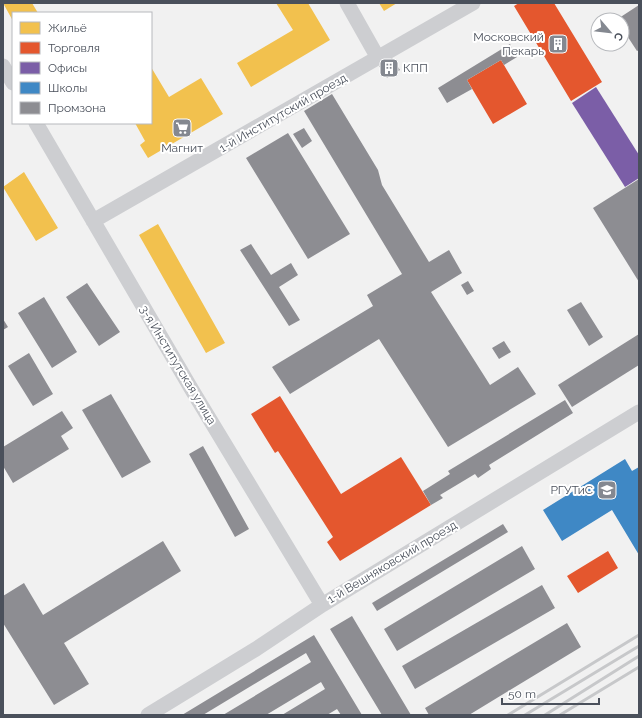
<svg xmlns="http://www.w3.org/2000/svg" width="642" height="718" viewBox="0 0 642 718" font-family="Raleway,sans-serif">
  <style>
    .homes { fill: #f2c14e }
    .shops { fill: #e4572e }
    .offices { fill: #7b5ea7 }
    .schools { fill: #3f88c5 }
    .industry { fill: #8d8d92 }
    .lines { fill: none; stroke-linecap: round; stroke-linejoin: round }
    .minor { stroke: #cdced1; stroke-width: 15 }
    .rail { stroke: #c7c8ca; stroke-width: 3 }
    .labels { text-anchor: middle; stroke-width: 4; stroke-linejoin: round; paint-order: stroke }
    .poi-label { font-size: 12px; fill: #4a505b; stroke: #fff; text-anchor: end }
    .street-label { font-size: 12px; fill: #4a505b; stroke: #fff }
  </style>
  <rect width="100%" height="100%" fill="#f1f1f1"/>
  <path class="homes" d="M 3,3 L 32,3 L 38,13 L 13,13 L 13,21 Z
    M 276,3 L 308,3 L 330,40 L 251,87 L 237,63 L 293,30 Z
    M 379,3 L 397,3 L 384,11 Z
    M 151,67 L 169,97 L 201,78 L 223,114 L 148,158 L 140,145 L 145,141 L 135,123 L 151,123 Z
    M 24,172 L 58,228 L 36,241 L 3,187 Z
    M 158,224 L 225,343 L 206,353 L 139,235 Z"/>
  <path class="shops" d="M 519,3 L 554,3 L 602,82 L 571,101 L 514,6 Z
    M 501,60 L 527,104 L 493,124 L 467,80 Z
    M 280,396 L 341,494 L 401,457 L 431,505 L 340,561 L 327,542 L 333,537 L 278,451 L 275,453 L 251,414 Z
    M 608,551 L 618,568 L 578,593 L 567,576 Z"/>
  <path class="offices" d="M 596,87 L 639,155 L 639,178 L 625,187 L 572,103 Z"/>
  <path class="schools" d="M 625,459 L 632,471 L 639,467 L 639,555 L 612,510 L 562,541 L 543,510 Z"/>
  <path class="industry" d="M 639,5 L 639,50 L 637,51 L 622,28 L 622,20 L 616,20 Z
    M 510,44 L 517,57 L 504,65 L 501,60 L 467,80 L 472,89 L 447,103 L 438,88 Z
    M 392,58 L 400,70 L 387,78 L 379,66 Z
    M 332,94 L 378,170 L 382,185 L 429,262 L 449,250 L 462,273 L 431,292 L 490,385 L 518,367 L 536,394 L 448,447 L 379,339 L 290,394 L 272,367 L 373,306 L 367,295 L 402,274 L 304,111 Z
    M 304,128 L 312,141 L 302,148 L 293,134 Z
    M 288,133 L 350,234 L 308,259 L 246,158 Z
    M 639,179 L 639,282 L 593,208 Z
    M 251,244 L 271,275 L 291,263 L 298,275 L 279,287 L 300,320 L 289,326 L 240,250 Z
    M 468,281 L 474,291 L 467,295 L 461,285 Z
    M 87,283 L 120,332 L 99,346 L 66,297 Z
    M 44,297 L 77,352 L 52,368 L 18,313 Z
    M 581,302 L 603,337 L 589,346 L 567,310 Z
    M 3,319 L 8,327 L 3,330 Z
    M 639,334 L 639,365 L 572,407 L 558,385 Z
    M 504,341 L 511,352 L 499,359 L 492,348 Z
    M 29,353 L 53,394 L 33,406 L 8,366 Z
    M 111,394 L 151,462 L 122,478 L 82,410 Z
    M 565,400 L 573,413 L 489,465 L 491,469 L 478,478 L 475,474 L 440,495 L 443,498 L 431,505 L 423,491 L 450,474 L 448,471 Z
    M 62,411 L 73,428 L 61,436 L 69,449 L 13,483 L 3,466 L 3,447 Z
    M 203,446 L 249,529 L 235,537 L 189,454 Z
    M 503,524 L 508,532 L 377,611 L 372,603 Z
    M 163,541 L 181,571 L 64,643 L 89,684 L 54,705 L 3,623 L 3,596 L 24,583 L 43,615 Z
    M 522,546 L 535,569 L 397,651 L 384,629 Z
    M 542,585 L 555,608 L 415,689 L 402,666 Z
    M 352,616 L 411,715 L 382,715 L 330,629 Z
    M 567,623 L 581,647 L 469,715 L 429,715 L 425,708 Z
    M 314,635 L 362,715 L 341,715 L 337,709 L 327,715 L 282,715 L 325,689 L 321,682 L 266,715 L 223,715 L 311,662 L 306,653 L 203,715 L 182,715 Z"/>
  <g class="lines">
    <path class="minor" d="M 347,3 L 378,58
      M 3,66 L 13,83
      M 36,123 L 192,390 L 322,605
      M 93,221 L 473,3
      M 148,715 L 256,649 L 322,605 L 639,412"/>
    <path class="rail" d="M 508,715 L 639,635
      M 525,715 L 639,646
      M 545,715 L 639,656
      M 560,715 L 639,667"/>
  </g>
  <defs>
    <g id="building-square" transform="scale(1)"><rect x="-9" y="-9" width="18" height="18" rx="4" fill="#848890" stroke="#fff"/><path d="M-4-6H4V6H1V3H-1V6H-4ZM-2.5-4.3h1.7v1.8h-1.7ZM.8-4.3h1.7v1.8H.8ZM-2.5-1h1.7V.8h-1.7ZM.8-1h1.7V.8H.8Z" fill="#fff"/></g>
    <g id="supermarket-square" transform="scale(1)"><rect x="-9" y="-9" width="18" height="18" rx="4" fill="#848890" stroke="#fff"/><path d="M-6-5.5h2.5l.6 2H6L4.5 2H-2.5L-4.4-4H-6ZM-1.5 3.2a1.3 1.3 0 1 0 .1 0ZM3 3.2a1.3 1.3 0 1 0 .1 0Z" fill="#fff"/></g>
    <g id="university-square" transform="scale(1)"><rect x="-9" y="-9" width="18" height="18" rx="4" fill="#848890" stroke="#fff"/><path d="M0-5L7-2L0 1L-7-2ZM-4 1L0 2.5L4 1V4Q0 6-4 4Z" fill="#fff"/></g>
  </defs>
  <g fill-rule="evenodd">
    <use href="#building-square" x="558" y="44"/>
    <use href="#building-square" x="389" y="68"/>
    <use href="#supermarket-square" x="182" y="128"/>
    <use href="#university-square" x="607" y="490"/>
  </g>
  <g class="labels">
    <g class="poi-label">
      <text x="544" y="41">Московский<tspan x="544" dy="14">Пекарь</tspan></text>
      <text x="403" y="72" text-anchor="start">КПП</text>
      <text x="182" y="152" text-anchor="middle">Магнит</text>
      <text x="593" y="494">РГУТиС</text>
    </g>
    <g class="street-label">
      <text transform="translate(283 113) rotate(-30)" y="4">1-й Институтский проезд</text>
      <text transform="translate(178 365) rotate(59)" y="4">3-я Институтская улица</text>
      <text transform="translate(392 562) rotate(-31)" y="4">1-й Вешняковский проезд</text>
    </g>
  </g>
  <rect width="642" height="718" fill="none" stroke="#4a505b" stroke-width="8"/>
  <rect x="12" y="12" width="140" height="112" fill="#ffffff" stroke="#b7b9bd"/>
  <rect x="20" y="22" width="20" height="12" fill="#f2c14e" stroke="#b7b9bd"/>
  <text x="48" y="32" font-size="12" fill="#4a505b">Жильё</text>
  <rect x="20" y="42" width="20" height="12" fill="#e4572e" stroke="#b7b9bd"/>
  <text x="48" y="52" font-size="12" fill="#4a505b">Торговля</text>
  <rect x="20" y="62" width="20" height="12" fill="#7b5ea7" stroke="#b7b9bd"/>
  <text x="48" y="72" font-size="12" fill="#4a505b">Офисы</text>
  <rect x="20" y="82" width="20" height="12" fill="#3f88c5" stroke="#b7b9bd"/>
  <text x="48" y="92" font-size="12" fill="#4a505b">Школы</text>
  <rect x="20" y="102" width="20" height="12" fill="#8d8d92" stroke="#b7b9bd"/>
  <text x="48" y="112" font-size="12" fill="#4a505b">Промзона</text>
  <g transform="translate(610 32) rotate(118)"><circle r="19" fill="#ffffff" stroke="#b7b9bd"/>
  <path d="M0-3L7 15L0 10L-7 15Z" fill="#848890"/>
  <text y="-6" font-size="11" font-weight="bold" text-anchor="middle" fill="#4a505b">С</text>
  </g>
  <path d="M502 698v6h97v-6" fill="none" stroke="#4a505b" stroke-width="2"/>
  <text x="508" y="698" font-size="12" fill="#4a505b" stroke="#ffffff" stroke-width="3" paint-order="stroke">50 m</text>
</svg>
